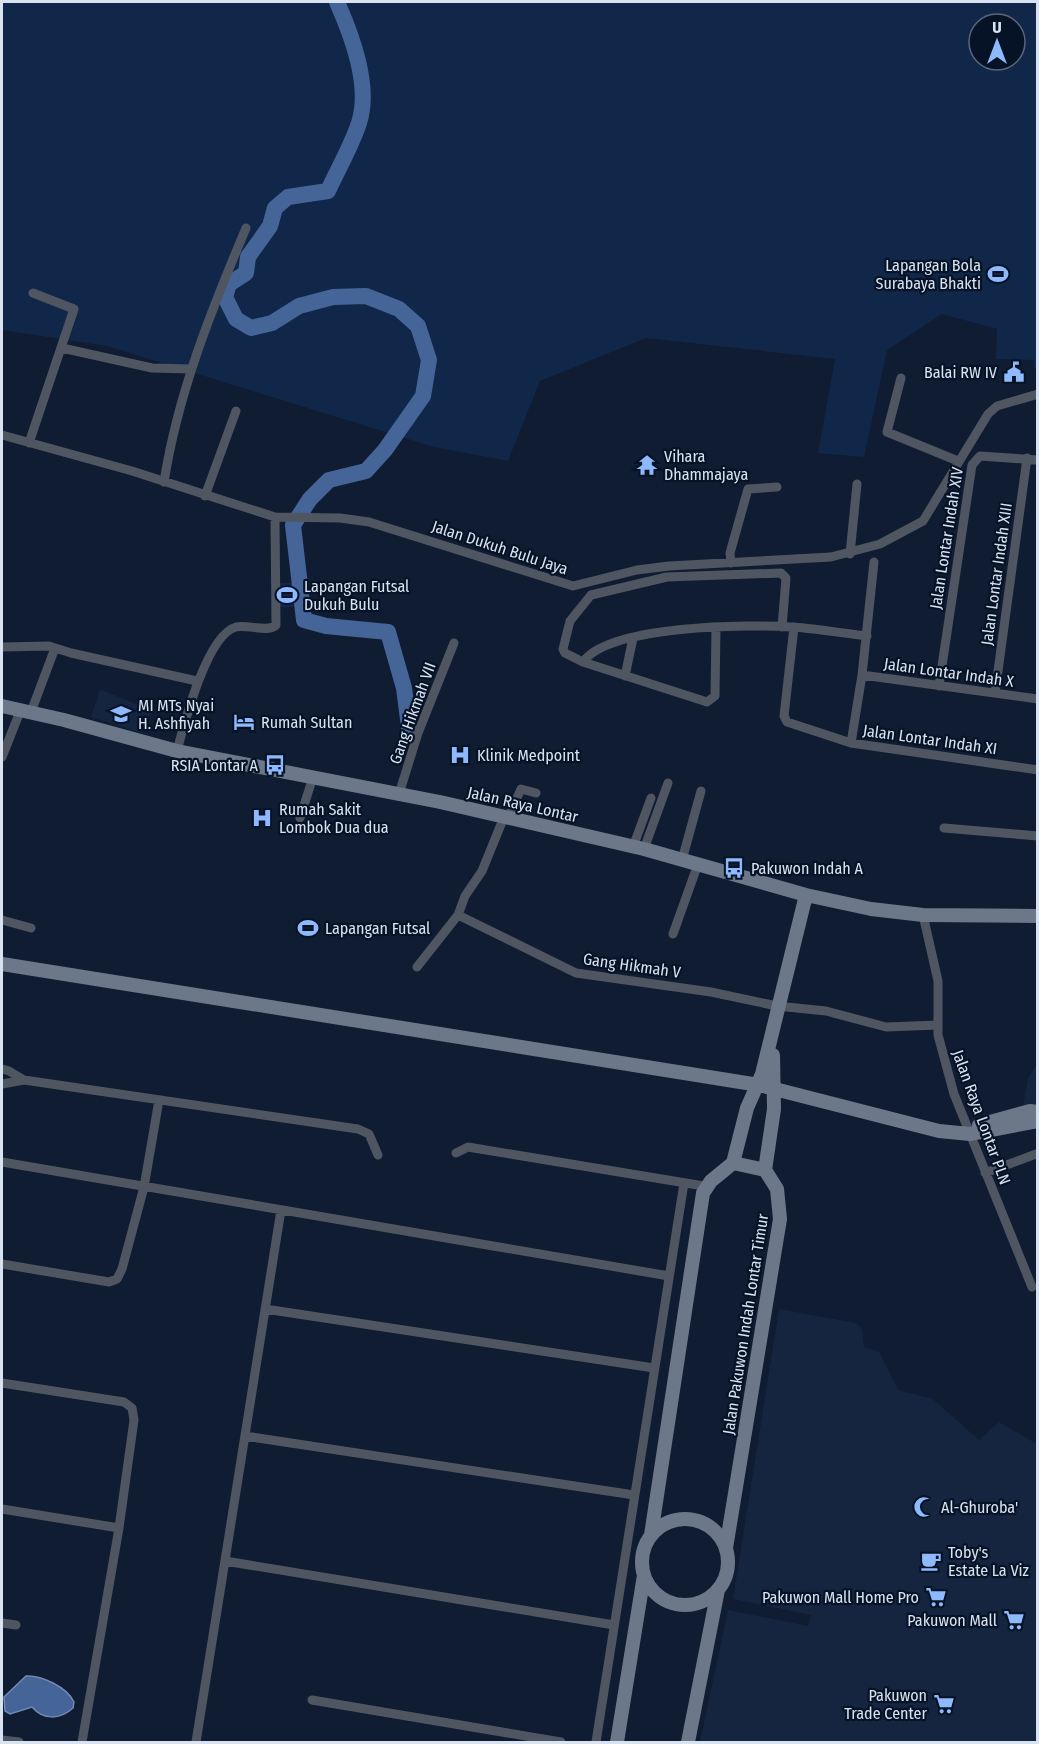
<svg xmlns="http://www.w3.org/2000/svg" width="1039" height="1744" viewBox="0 0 1039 1744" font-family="'Fira Sans Condensed',sans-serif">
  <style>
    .built { fill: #152540 }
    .green { fill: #112749; fill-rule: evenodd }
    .water { fill: #456599; stroke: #718ab3; stroke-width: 1.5 }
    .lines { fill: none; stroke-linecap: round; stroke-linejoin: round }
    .river { stroke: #456599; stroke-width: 16 }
    .street { stroke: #4f5662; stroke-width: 9 }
    .secondary { stroke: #6c7789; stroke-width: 14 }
    .labels { text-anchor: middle; stroke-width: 4.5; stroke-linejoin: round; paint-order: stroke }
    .poi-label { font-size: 16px; fill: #d9e2f1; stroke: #061327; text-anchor: start }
    .street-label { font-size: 16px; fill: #d9e2f1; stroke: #061327 }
  </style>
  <rect width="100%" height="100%" fill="#0f1c31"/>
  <path class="built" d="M 100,689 L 152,711 L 142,733 L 91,717 Z
    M 1037,1064 L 1037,1106 L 1023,1106 L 1028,1078 Z
    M 779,1309 L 856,1323 L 862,1329 L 864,1347 L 879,1352 L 898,1390 L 933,1399 L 979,1440 L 999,1422 L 1037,1444 L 1037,1742 L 700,1742 L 728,1610 L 808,1626 L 811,1615 L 733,1599 Z"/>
  <path class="green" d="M 2,2 L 1037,2 L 1037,368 L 1034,368 L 1034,360 L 996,359 L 997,329 L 942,314 L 887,350 L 864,457 L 818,453 L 835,359 L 646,338 L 540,381 L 508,461 L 434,447 L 107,346 L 2,330 ZM 979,24 L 1015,24 L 1015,60 L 979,60 Z
    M 280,583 L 294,583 L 293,607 L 279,607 Z"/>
  <path class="water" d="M 26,1676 C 41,1675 67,1687 74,1702 L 73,1708 C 60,1720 43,1720 32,1707 L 10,1714 L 5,1711 L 4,1697 Z"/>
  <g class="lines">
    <path class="river" d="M 337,2 C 352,36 371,86 359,123 C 351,147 338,169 328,191 L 288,197 L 275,208 L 270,226 L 248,257 L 246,273 L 229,284 L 225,297 L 236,319 L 251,328 L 272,323 L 299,306 L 333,297 L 366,296 L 399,309 L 418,326 L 429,360 L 423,396 L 385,450 L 366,471 L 329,480 L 310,499 L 293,525 L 304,620 L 326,626 L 388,632 L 404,688 L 410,735"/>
    <path class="street" d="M 62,348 L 152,368 L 190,369
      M 901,378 L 887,432 L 958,461
      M 2,435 L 132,471 L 275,517 L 340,518 L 369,522 L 573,586 L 637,570 L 669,566 L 831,557 L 880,544 L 923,521 L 988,414 L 997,406 L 1038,394
      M 29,443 L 74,309 L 33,293
      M 164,482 C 178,393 211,311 246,228
      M 205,496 L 236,411
      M 850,554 L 857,484
      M 731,563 L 730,553 L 748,489 L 777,487
      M 716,627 L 715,696 L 707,702 L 583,662 L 565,653 L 563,649 L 570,621 L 591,595 L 667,577 L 781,573 L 786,578 L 782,627
      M 794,627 L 784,716 L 787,722 L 851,743 L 1038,770
      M 2,647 L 49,646 L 71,653 L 197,681
      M 583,662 C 609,625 749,624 793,627 C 818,629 842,633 867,636
      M 862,675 L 1038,699
      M 625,676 L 633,638
      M 939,686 L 972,465 L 980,456 L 1038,460
      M 995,693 L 1027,458
      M 31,712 L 55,648
      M 851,743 L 862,675 L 874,562
      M 177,751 C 184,724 207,635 236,627 C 247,624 269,633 276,625 L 275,517
      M 2,757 L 21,709
      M 399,794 L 418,733 L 454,643
      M 300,818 L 313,777
      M 508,818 L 521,789 L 536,793
      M 944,828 L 1038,836
      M 633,847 L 651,798
      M 644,849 L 668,783
      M 682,860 L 701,791
      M 458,915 L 576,973 L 711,992 L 777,1006 L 826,1011 L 886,1027 L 938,1025
      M 923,915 L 938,981 L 938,1035 L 954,1094 L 1032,1287
      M 2,920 L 31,928
      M 673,934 L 698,864
      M 417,967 L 458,915 L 465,896 L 482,871 L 504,817
      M 2,1069 L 9,1071 L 24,1080
      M 2,1084 L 24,1080 L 358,1129 L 369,1134 L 378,1155
      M 456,1153 L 468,1147 L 704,1186 L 703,1193
      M 2,1162 L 669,1276
      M 985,1173 L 1036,1154
      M 2,1264 L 109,1282 L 117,1279 L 122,1269 L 144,1187 L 159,1100
      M 265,1309 L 654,1368
      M 2,1383 L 124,1402 L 132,1408 L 134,1420 L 119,1528 L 82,1742
      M 245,1436 L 634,1495
      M 2,1509 L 119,1528
      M 225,1561 L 614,1625
      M 2,1623 L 16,1625
      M 312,1700 L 561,1742
      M 2,1740 L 19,1742
      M 196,1742 L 281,1210
      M 596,1742 L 684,1183"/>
    <path class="secondary" d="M 2,706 L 64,720 L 177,751 L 440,802 L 644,849 L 806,895 L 871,909 L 923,915 L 1038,916
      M 2,964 L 759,1085 L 939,1131 L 970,1134 L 1038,1121
      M 979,1125 L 1030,1111 L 1038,1112
      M 733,1163 L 765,1170
      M642 1562a43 43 0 1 1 86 0a43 43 0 1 1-86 0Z
      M 651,1535 L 703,1193 L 711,1181 L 733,1163 L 747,1108 L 762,1074 L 806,895
      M 726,1548 L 780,1219 L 777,1189 L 765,1170 L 774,1109 L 773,1055
      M 617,1742 L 644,1575
      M 688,1742 L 718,1590"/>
  </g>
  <defs>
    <g id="stadium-bare" transform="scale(1.62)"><path d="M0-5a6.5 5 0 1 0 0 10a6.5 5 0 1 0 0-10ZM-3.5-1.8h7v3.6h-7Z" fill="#8eb9fc" stroke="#061327" stroke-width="2.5" paint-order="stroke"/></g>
    <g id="civic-bare" transform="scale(1.62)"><path d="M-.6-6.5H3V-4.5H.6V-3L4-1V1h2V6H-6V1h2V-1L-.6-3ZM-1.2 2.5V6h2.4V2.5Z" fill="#8eb9fc" stroke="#061327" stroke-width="2.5" paint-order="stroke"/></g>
    <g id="temple-bare" transform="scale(1.62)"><path d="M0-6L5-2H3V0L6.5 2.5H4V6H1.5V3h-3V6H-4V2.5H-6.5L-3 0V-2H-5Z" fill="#8eb9fc" stroke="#061327" stroke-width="2.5" paint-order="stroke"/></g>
    <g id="school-bare" transform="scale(1.62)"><path d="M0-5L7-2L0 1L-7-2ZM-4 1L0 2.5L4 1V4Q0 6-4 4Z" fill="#8eb9fc" stroke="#061327" stroke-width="2.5" paint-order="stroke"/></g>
    <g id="hotel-bare" transform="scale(1.62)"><path d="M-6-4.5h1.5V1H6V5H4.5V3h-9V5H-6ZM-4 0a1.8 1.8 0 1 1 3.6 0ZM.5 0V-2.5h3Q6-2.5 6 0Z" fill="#8eb9fc" stroke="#061327" stroke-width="2.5" paint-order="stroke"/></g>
    <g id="hospital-bare" transform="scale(1.62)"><path d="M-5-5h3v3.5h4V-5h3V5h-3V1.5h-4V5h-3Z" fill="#8eb9fc" stroke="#061327" stroke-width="2.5" paint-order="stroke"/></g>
    <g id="bus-bare" transform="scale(1.62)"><path d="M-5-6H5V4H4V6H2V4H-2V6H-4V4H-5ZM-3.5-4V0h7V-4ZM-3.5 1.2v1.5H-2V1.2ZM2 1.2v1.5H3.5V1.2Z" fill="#8eb9fc" stroke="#061327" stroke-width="2.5" paint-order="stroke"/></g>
    <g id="mosque-bare" transform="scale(1.62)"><path d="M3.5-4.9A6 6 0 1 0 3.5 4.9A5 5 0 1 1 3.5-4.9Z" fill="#8eb9fc" stroke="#061327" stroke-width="2.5" paint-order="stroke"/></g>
    <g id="cafe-bare" transform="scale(1.62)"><path d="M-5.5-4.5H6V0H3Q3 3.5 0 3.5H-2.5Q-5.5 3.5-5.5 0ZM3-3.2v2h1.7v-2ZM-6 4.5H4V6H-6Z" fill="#8eb9fc" stroke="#061327" stroke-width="2.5" paint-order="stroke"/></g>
    <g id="supermarket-bare" transform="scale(1.62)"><path d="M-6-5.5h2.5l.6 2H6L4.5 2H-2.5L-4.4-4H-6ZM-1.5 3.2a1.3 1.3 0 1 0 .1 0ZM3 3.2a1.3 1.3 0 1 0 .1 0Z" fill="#8eb9fc" stroke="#061327" stroke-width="2.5" paint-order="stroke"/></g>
  </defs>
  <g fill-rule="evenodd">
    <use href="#stadium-bare" x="998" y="274"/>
    <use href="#civic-bare" x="1014" y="372"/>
    <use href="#temple-bare" x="647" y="465"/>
    <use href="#stadium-bare" x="287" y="595"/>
    <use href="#school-bare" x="121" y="714"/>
    <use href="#hotel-bare" x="244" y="722"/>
    <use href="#hospital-bare" x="460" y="755"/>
    <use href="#bus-bare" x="275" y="765"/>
    <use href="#hospital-bare" x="262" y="818"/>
    <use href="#bus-bare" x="734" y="868"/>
    <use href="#stadium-bare" x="308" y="928"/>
    <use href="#mosque-bare" x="924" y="1507"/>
    <use href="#cafe-bare" x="931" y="1561"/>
    <use href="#supermarket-bare" x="936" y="1597"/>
    <use href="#supermarket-bare" x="1014" y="1620"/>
    <use href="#supermarket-bare" x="944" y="1704"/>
  </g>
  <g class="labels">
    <g class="poi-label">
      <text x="981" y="271" text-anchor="end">Lapangan Bola<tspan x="981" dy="18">Surabaya Bhakti</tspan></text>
      <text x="997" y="378" text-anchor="end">Balai RW IV</text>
      <text x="664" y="462">Vihara<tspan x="664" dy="18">Dhammajaya</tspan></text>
      <text x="304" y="592">Lapangan Futsal<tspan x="304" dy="18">Dukuh Bulu</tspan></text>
      <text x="138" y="711">MI MTs Nyai<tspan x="138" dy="18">H. Ashfiyah</tspan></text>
      <text x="261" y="728">Rumah Sultan</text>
      <text x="477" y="761">Klinik Medpoint</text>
      <text x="258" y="771" text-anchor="end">RSIA Lontar A</text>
      <text x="279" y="815">Rumah Sakit<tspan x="279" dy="18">Lombok Dua dua</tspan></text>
      <text x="751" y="874">Pakuwon Indah A</text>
      <text x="325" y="934">Lapangan Futsal</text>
      <text x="941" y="1513">Al-Ghuroba'</text>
      <text x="948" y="1558">Toby's<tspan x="948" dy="18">Estate La Viz</tspan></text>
      <text x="919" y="1603" text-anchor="end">Pakuwon Mall Home Pro</text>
      <text x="997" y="1626" text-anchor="end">Pakuwon Mall</text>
      <text x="927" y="1701" text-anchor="end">Pakuwon<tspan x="927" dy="18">Trade Center</tspan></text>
    </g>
    <g class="street-label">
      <text transform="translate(946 538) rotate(-81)" y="6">Jalan Lontar Indah XIV</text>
      <text transform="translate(500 547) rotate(18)" y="6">Jalan Dukuh Bulu Jaya</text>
      <text transform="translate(996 574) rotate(-82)" y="6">Jalan Lontar Indah XIII</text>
      <text transform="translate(949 672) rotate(8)" y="6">Jalan Lontar Indah X</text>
      <text transform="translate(412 713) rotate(-70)" y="6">Gang Hikmah VII</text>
      <text transform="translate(930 739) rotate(8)" y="6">Jalan Lontar Indah XI</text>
      <text transform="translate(523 804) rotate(13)" y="6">Jalan Raya Lontar</text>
      <text transform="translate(632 965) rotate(8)" y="6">Gang Hikmah V</text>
      <text transform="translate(982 1117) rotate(70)" y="6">Jalan Raya Lontar PLN</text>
      <text transform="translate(745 1324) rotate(-81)" y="6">Jalan Pakuwon Indah Lontar Timur</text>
    </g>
  </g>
  <rect width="1039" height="1744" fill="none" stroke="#d9e2f1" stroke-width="6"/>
  <g transform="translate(997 42)"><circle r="28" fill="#061327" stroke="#5a6678" stroke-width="1.5"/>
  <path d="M0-4.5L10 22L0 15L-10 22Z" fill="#8eb9fc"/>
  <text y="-9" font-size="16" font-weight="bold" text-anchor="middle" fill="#d9e2f1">U</text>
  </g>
</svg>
